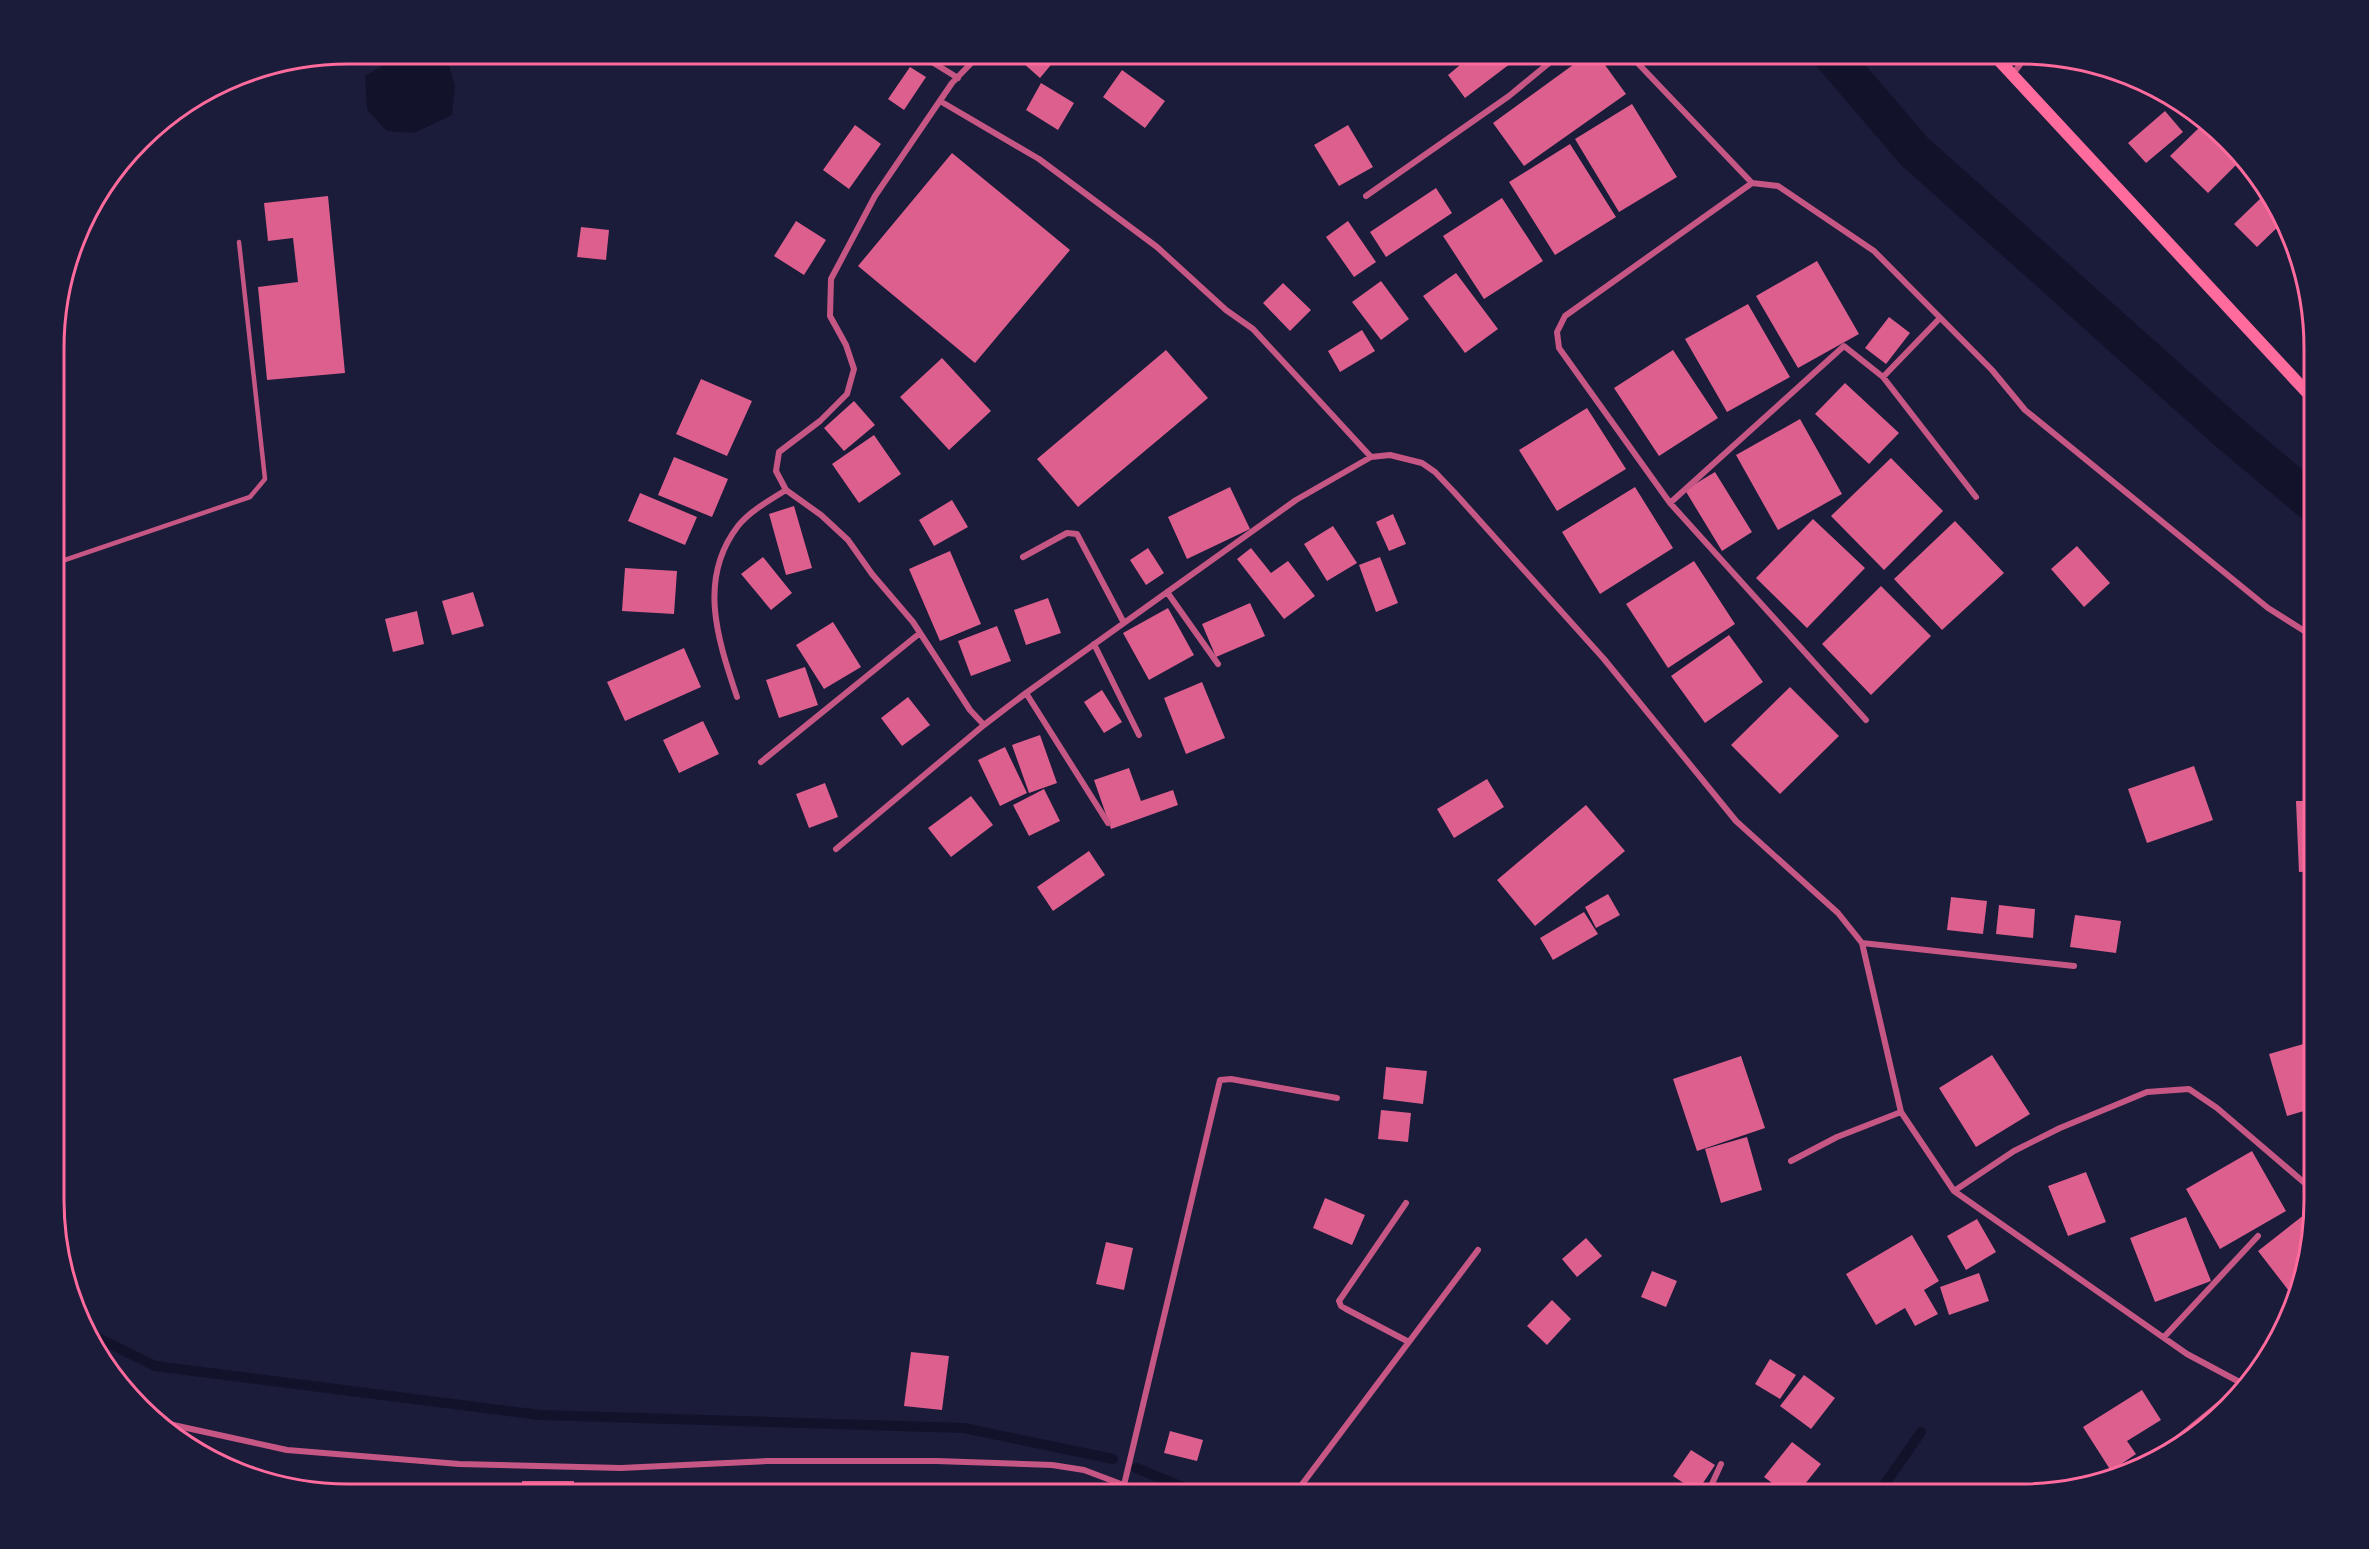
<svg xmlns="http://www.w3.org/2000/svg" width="2369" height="1549" viewBox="0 0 2369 1549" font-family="Merriweather,serif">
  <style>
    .water { fill: #12122b }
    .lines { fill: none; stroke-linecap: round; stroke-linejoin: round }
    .stream { stroke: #12122b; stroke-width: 10 }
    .canal { stroke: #12122b; stroke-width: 38 }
    .building { fill: #dd5f8e }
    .service { stroke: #c65784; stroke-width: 4.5 }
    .minor { stroke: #c65784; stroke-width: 6 }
    .secondary { stroke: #ff6b9d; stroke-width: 12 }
    .rim { fill: none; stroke: #ff6b9d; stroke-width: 3 }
  </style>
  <rect width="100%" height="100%" fill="#1b1b3a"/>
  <path class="water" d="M 403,54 L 442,54 L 446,56 L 455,85 L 452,115 L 414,133 L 387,131 L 367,110 L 365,76 Z"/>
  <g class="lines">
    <path class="stream" d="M 88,1333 L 155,1366 L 540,1415 L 964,1428 L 1113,1459
      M 1136,1468 L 1202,1495
      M 1878,1494 L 1921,1432"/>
    <path class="canal" d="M 1831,54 L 1914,151 L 2227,431 L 2314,504"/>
  </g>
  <path class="building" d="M 1013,54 L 1060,54 L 1040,78 Z
    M 1461,54 L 1523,54 L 1465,98 L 1448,75 L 1466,60 Z
    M 1588,54 L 1597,54 L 1626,94 L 1524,166 L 1493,123 Z
    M 910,67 L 926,77 L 904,110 L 888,99 Z
    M 1122,70 L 1165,101 L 1145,128 L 1103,97 Z
    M 1041,83 L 1074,103 L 1058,130 L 1026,110 Z
    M 1632,104 L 1677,177 L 1619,212 L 1575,139 Z
    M 2165,111 L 2183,132 L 2146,163 L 2128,143 Z
    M 2205,122 L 2244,157 L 2208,193 L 2170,156 Z
    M 855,125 L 881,144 L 849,189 L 823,170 Z
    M 1348,125 L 1373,167 L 1339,186 L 1314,145 Z
    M 1570,144 L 1616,217 L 1555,255 L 1509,182 Z
    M 952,153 L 1070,250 L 975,363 L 858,266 Z
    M 1436,188 L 1452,213 L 1386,257 L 1370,232 Z
    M 328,196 L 345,373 L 267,380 L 258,287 L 298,282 L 293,238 L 268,241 L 264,203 Z
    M 2262,197 L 2284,221 L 2257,247 L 2234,224 Z
    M 1502,198 L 1543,261 L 1484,299 L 1443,236 Z
    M 796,221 L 826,240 L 804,275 L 774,256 Z
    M 1348,221 L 1376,262 L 1354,277 L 1326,237 Z
    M 581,227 L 609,230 L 606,260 L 577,257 Z
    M 1817,261 L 1859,334 L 1798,368 L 1756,296 Z
    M 1456,273 L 1498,329 L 1465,353 L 1423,296 Z
    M 1381,281 L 1409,319 L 1381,340 L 1352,302 Z
    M 1283,283 L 1311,310 L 1290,331 L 1263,303 Z
    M 1748,304 L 1790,377 L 1727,412 L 1685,339 Z
    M 1889,317 L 1910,333 L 1886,364 L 1865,348 Z
    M 1362,330 L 1375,351 L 1340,372 L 1328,351 Z
    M 1166,350 L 1208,398 L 1078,507 L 1037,459 Z
    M 1673,350 L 1718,418 L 1659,456 L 1614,388 Z
    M 942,358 L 991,411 L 949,450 L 900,397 Z
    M 701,379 L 752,401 L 727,456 L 676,434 Z
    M 1845,383 L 1899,433 L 1869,464 L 1815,414 Z
    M 854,401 L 875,425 L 844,451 L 824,428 Z
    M 1587,408 L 1626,469 L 1557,511 L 1519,450 Z
    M 1800,419 L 1842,494 L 1778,530 L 1736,455 Z
    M 874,435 L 901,474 L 859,503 L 832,464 Z
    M 674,457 L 728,479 L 712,517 L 658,495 Z
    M 1891,458 L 1943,511 L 1884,570 L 1831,516 Z
    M 1715,472 L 1752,532 L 1722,551 L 1685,490 Z
    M 1230,487 L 1250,529 L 1187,559 L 1168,517 Z
    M 1635,487 L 1673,548 L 1600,594 L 1562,532 Z
    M 640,493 L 697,517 L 685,545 L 628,521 Z
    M 952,500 L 968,527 L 934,546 L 919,520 Z
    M 794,506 L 812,568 L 786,575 L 769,514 Z
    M 1393,514 L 1406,544 L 1389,551 L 1376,522 Z
    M 1813,519 L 1865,568 L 1807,628 L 1756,578 Z
    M 1955,521 L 2004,573 L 1942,630 L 1894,579 Z
    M 1333,526 L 1357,563 L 1327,581 L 1304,544 Z
    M 2077,546 L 2110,583 L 2084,607 L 2051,569 Z
    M 1148,548 L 1164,573 L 1146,585 L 1130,560 Z
    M 1251,548 L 1271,573 L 1288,561 L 1315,596 L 1284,619 L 1237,559 Z
    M 950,551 L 981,624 L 940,641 L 909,569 Z
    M 763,557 L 792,593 L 771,610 L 741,574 Z
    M 1380,557 L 1398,603 L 1376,612 L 1359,565 Z
    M 1694,561 L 1735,624 L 1668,668 L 1626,604 Z
    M 625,568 L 677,571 L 674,614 L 622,611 Z
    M 1881,586 L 1931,636 L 1871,695 L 1822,644 Z
    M 473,592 L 484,626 L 452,635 L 442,601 Z
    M 1048,598 L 1061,633 L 1026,645 L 1014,610 Z
    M 1250,603 L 1265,636 L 1216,657 L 1202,624 Z
    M 1168,608 L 1194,655 L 1149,680 L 1123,633 Z
    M 417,611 L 424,644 L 393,652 L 385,619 Z
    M 833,622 L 861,667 L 824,689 L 796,645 Z
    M 997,626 L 1011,661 L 971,676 L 958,641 Z
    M 1729,635 L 1763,682 L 1705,723 L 1671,676 Z
    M 684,648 L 701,687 L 625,721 L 607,682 Z
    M 805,667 L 818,705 L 779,718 L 766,680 Z
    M 1202,682 L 1225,738 L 1186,754 L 1164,698 Z
    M 1790,687 L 1839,736 L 1780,794 L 1731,745 Z
    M 1102,690 L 1122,722 L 1104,733 L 1084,702 Z
    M 908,697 L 930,725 L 902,746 L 881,718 Z
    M 703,721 L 719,754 L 679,773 L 663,740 Z
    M 1040,735 L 1057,783 L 1029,793 L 1012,745 Z
    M 1005,747 L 1027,793 L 1000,806 L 978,760 Z
    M 2194,766 L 2213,820 L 2147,843 L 2128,789 Z
    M 1129,768 L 1141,801 L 1173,790 L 1178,805 L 1111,829 L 1094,780 Z
    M 1487,779 L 1504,807 L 1454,838 L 1437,809 Z
    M 825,783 L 838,817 L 809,828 L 796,794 Z
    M 1044,789 L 1060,821 L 1029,836 L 1013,805 Z
    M 971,796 L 993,825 L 951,857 L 928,828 Z
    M 2296,801 L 2314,801 L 2314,871 L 2299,872 Z
    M 1586,805 L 1625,851 L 1535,926 L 1497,880 Z
    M 1089,851 L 1105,875 L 1053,911 L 1037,887 Z
    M 1608,894 L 1620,915 L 1596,928 L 1585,907 Z
    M 1951,897 L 1987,901 L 1983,934 L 1947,930 Z
    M 1999,905 L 2035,909 L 2033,938 L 1996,934 Z
    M 1584,912 L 1598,934 L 1553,960 L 1540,938 Z
    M 2075,915 L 2121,921 L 2116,953 L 2070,947 Z
    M 2314,1041 L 2314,1108 L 2287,1116 L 2269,1054 Z
    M 1992,1055 L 2030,1114 L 1976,1147 L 1939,1088 Z
    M 1741,1056 L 1765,1128 L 1697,1151 L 1673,1079 Z
    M 1386,1067 L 1427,1071 L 1423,1104 L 1383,1099 Z
    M 1381,1110 L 1411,1113 L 1408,1142 L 1378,1139 Z
    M 1747,1137 L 1762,1190 L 1721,1203 L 1705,1149 Z
    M 2252,1151 L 2286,1211 L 2220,1249 L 2186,1189 Z
    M 2086,1172 L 2106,1222 L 2068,1236 L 2048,1186 Z
    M 1325,1198 L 1365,1215 L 1352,1245 L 1313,1228 Z
    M 2314,1207 L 2314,1219 L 2302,1281 L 2289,1291 L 2258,1251 Z
    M 2186,1217 L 2211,1281 L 2155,1302 L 2130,1238 Z
    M 1977,1219 L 1996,1252 L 1966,1270 L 1947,1236 Z
    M 1912,1235 L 1939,1281 L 1924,1290 L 1938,1314 L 1915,1326 L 1905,1308 L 1876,1325 L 1846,1274 Z
    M 1586,1238 L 1602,1256 L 1577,1277 L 1562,1259 Z
    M 1106,1242 L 1133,1248 L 1124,1290 L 1096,1284 Z
    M 1652,1271 L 1677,1281 L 1666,1307 L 1641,1297 Z
    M 1979,1273 L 1989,1301 L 1949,1315 L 1940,1287 Z
    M 1552,1300 L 1571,1319 L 1547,1345 L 1527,1326 Z
    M 911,1352 L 949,1356 L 942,1410 L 904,1406 Z
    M 1770,1359 L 1796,1375 L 1780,1399 L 1755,1384 Z
    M 1804,1375 L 1835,1398 L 1811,1429 L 1780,1406 Z
    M 2142,1390 L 2161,1420 L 2127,1441 L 2136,1454 L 2111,1471 L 2083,1427 Z
    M 1170,1431 L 1203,1440 L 1197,1461 L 1164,1453 Z
    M 1792,1442 L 1821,1464 L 1797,1494 L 1787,1494 L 1764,1477 Z
    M 1691,1450 L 1715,1465 L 1697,1492 L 1673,1476 Z
    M 522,1481 L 574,1481 L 574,1495 L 522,1495 Z
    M 1732,1484 L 1744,1494 L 1722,1495 Z"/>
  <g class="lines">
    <path class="service" d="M 56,563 L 250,497 L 265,479 L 239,242"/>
    <path class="minor" d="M 919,54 L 958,78
      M 980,54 L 952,83 L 875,196 L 831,279 L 830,316 L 846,345 L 854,369 L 847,394 L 820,421 L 779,452 L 776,471 L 786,490 L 821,515 L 848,540 L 872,574 L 913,622 L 970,710 L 984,725 L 1026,693 L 1296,500 L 1371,457 L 1390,455 L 1422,463 L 1435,472 L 1454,492 L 1604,659 L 1736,821 L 1838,913 L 1862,943 L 2074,966
      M 1629,54 L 1752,183 L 1778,186 L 1874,251 L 1992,370 L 2025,410 L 2268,608 L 2314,637
      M 2013,74 L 2027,55
      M 940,101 L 1039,159 L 1157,247 L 1226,310 L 1253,329 L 1371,457
      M 1752,183 L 1565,316 L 1557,332 L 1559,348 L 1670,503 L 1866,720
      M 1366,196 L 1509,96 L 1560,54
      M 1883,377 L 1940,318
      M 1670,503 L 1844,346 L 1883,377 L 1976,497
      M 1023,557 L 1067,533 L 1077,534 L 1124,623
      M 1167,592 L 1218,664
      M 1094,644 L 1139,735
      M 1026,693 L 1108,823
      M 737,697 C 718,640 697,579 738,526 C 750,511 770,500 786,490
      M 761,762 L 920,633
      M 836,849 L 984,725
      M 1862,943 L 1901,1112
      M 1791,1161 L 1837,1137 L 1901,1112 L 1954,1191 L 2187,1354 L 2247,1386
      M 1954,1191 L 2014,1151 L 2060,1128 L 2147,1092 L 2189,1089 L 2217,1108 L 2314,1191
      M 1406,1203 L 1339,1301 L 1341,1306 L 1346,1309 L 1407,1341
      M 2165,1336 L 2258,1236
      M 164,1423 L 287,1450 L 459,1464 L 621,1468 L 767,1461 L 936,1461 L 1052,1465 L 1084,1470 L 1150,1495
      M 2145,1465 L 2244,1384
      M 1124,1485 L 1220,1080 L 1231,1079 L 1337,1098
      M 1294,1495 L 1478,1250
      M 1707,1495 L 1721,1464"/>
    <path class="secondary" d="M 1993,54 L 2314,400"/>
  </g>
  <path d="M0 0H2369V1549H0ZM348 64H2020A284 284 0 0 1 2304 348V1200A284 284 0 0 1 2020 1484H348A284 284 0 0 1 64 1200V348A284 284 0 0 1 348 64Z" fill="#1b1b3a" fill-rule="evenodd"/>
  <path class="rim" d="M348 64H2020A284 284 0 0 1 2304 348V1200A284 284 0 0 1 2020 1484H348A284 284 0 0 1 64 1200V348A284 284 0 0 1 348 64Z"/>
</svg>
